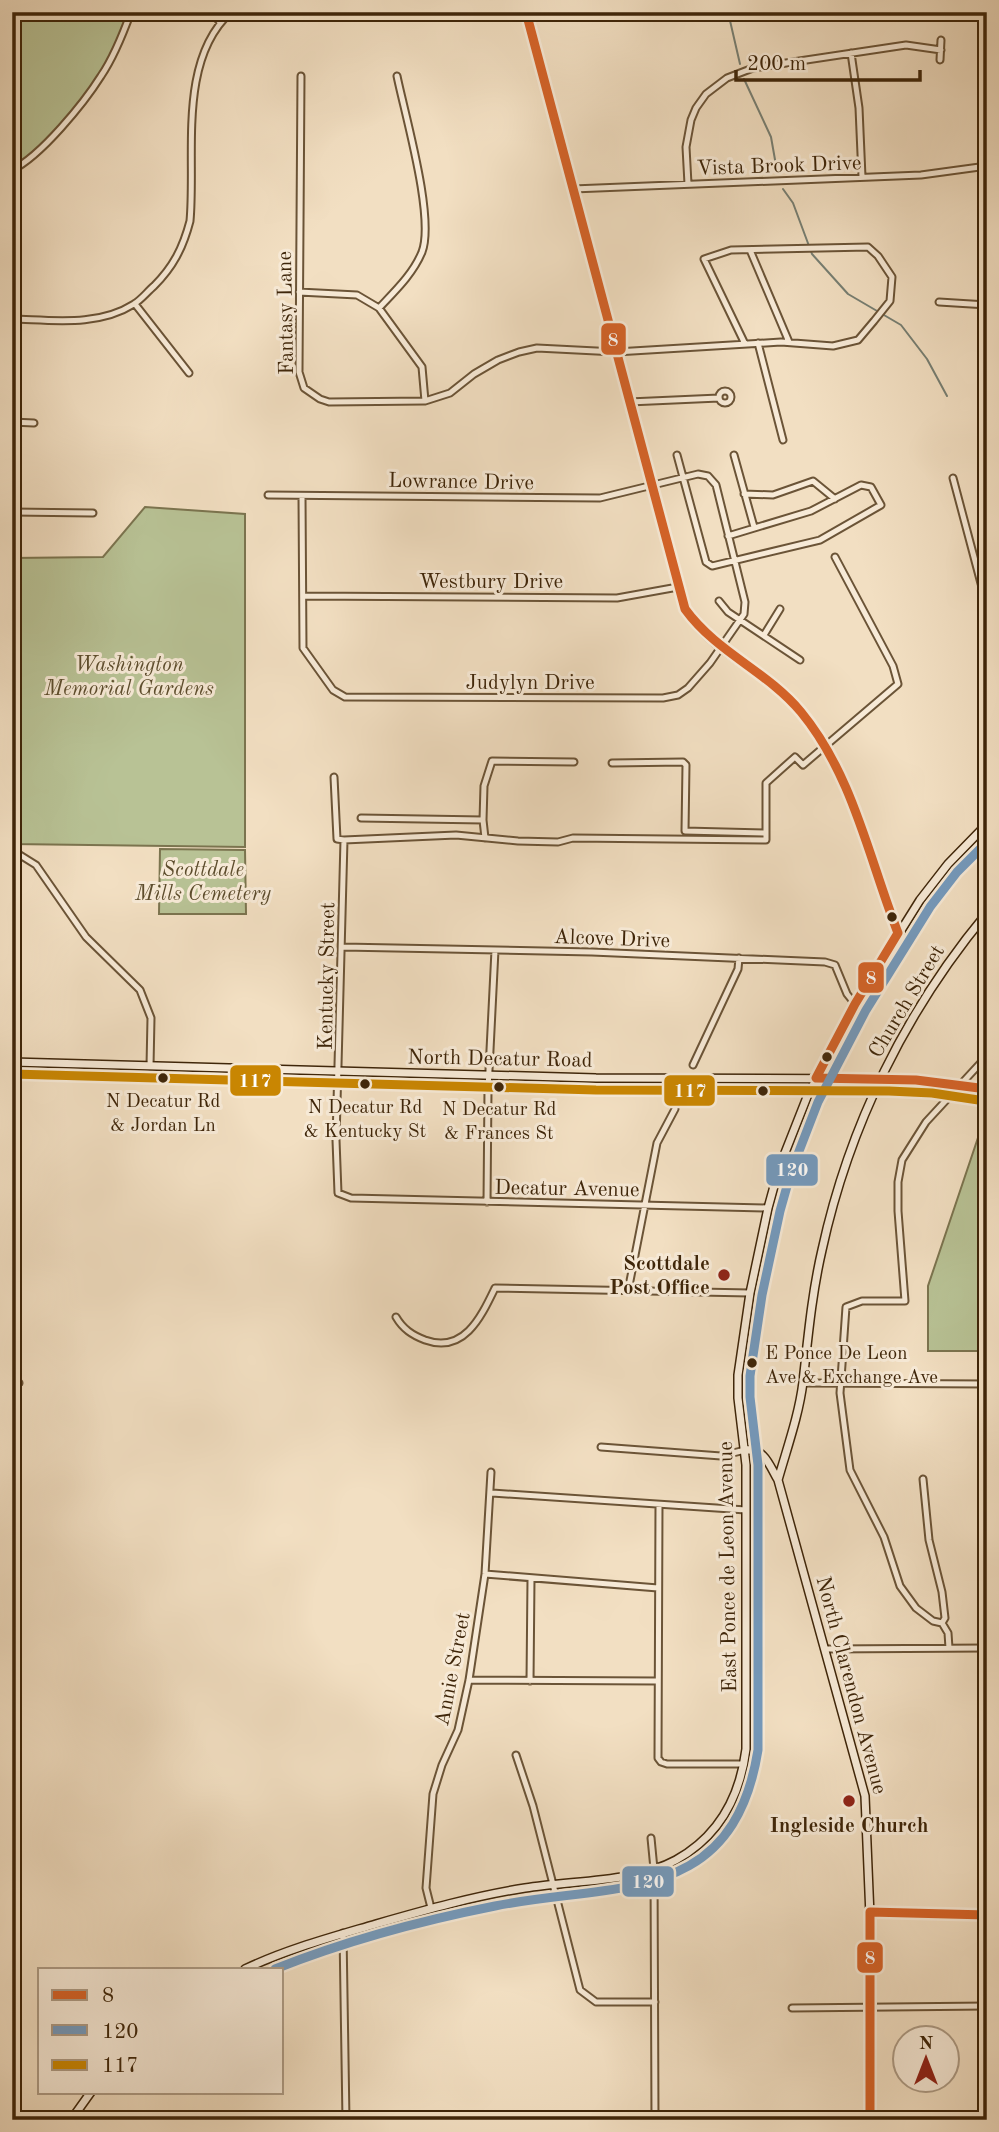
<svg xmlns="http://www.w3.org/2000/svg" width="999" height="2132" viewBox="0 0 999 2132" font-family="'Old Standard TT',serif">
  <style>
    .green { fill: #b8c295; stroke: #7b744f; stroke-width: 2 }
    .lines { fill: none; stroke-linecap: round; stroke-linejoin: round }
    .stream { stroke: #777f73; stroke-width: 2 }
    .street-casing { stroke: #6b5437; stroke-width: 9 }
    .secondary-casing { stroke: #3e2509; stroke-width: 10 }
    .street { stroke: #f7ead7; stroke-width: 5 }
    .secondary { stroke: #f7ead7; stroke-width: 7 }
    .bus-1-casing { stroke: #f7ead7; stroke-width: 14 }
    .bus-2-casing { stroke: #f7ead7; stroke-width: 14 }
    .bus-3-casing { stroke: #f7ead7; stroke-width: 14 }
    .bus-1 { stroke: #d56328; stroke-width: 9 }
    .bus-2 { stroke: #749abe; stroke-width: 9 }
    .bus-3 { stroke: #c98602; stroke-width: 9 }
    .bus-dot { fill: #3e2509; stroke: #f7ead7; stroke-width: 2.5 }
    .poi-dot { fill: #8f2418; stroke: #f7ead7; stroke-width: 2.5 }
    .labels { text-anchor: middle; stroke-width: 6; stroke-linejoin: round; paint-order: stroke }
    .bus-label { font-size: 19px; fill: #3e2509; stroke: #f7ead7 }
    .street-label { font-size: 21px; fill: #3e2509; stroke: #f7ead7 }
    .park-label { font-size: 21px; font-style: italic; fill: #5c4c2c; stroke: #f7ead7 }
    .poi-label { font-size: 21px; font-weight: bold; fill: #3e2509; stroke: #f7ead7; text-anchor: end }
    .line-badge { stroke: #f7ead7; stroke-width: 2.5 }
    .badge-label { font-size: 19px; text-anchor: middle; font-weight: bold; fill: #fff }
  </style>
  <rect width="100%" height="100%" fill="#f2dfc2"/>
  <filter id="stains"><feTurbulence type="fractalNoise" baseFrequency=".00286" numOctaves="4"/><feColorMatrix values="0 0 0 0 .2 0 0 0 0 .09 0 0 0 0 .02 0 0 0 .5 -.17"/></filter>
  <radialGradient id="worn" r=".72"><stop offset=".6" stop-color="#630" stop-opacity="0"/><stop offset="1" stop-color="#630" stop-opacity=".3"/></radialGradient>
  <path class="green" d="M 12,12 L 130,12 L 107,68 L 48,145 L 12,170 Z
    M 145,507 L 245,514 L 245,847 L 12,844 L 12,558 L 103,557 Z
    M 160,849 L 245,850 L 246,914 L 159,914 Z
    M 987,1111 L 987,1351 L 928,1351 L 928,1286 Z"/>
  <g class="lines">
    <path class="stream" d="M 728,12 L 740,64
      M 744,79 L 771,137 L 777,171
      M 783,189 L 793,203 L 812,254 L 848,294 L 901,325 L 927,359 L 947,396"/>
    <g class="street-casing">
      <path id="street" d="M 211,12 L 220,22
        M 851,53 L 859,108 L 862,177
        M 940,60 L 941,40
        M 301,76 L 299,372 L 304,388 L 320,399 L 329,402 L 425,401 L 450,393 L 474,374 L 498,360 L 519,352 L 537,348 L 616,352 L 781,342 L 833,346 L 858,340 L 874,321 L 890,301 L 892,277 L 878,256 L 868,247 L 731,250 L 704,259 L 745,344
        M 12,170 C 41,156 84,103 101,76 C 114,57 123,34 131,12
        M 688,184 L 686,147 L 691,120 L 696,108 L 706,94 L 727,78 L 753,68 L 906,45 L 941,50
        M 573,189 L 921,175 L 987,166
        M 750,250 L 789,342
        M 299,292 L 357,295 L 379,308 L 422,367 L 425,401
        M 939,302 L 987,305
        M 135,304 L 189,373
        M 379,308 C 395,291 413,274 422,252 C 435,218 405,115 397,76
        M 12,319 C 52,320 98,327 134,304 C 141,300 147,292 154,286 C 173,267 183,248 190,221 C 196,156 177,61 231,12
        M 758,343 L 783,440
        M719 397a6 6 0 1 1 12 0a6 6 0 1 1-12 0Z
        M 629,402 L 719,398
        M 12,422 L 34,423
        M 677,455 L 706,562 L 712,566 L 820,540 L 881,505 L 871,487 L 861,485 L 811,511 L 728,536
        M 734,455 L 754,527
        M 953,478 L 987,606
        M 744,494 L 773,495 L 813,481 L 835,499
        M 268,495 L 600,498 L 698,474 L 708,476 L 716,485 L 745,602 L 744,614 L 710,663 L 688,688 L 678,695 L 663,698 L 345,697 L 333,690 L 303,648 L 302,496
        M 12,512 L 93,513
        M 303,596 L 617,598 L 678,587
        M 719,601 L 728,612 L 800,660
        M 764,635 L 780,609
        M 612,763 L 683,762 L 686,765 L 685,831 L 766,833 L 766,783 L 795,757 L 803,765 L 898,684 L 893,666 L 835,557
        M 334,777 L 337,839 L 344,840 L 336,1140 L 338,1193 L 351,1198 L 768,1208
        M 361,818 L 483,820 L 484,786 L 492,761 L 574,762
        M 483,820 L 485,838
        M 344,840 L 456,835 L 518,841 L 558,842 L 573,838 L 766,840 L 766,833
        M 12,850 L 36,865 L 86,937 L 140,990 L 151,1018 L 150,1066
        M 343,947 L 592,952 L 825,962 L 835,965 L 847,994 L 855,1004
        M 693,1065 L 738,969 L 739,958
        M 487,1202 L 488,1090 L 495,950
        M 628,1291 L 657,1143 L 675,1109
        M 396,1317 C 403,1329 412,1335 425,1340 C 464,1354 481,1317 495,1288 L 750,1293
        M 12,1382 L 19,1383
        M 803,1383 L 987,1384
        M 985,1384 L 987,1425
        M 601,1447 L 721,1456 L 745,1450
        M 923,1479 L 929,1540 L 942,1592 L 945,1618 L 942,1623
        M 492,1493 L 746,1510
        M 659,1505 L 658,1758 L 661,1762 L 667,1764 L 744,1764
        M 485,1574 L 658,1588
        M 949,1648 L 948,1633 L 942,1623 L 933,1621 L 916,1608 L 900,1586 L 884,1537 L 850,1470 L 840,1393 L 846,1307 L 862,1301 L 905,1301 L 898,1211 L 898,1182 L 902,1160 L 926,1122 L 987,1056
        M 826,1649 L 987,1648
        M 469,1680 L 657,1681
        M 530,1681 L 531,1579
        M 516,1755 L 533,1806 L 580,1990 L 596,2002 L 655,2002
        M 983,1763 L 987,1763
        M 651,1838 L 654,1869 L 655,2120
        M 431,1908 L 426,1888 L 433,1794 L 442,1765 L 458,1730 L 469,1680 L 485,1574 L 491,1472
        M 870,1912 L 987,1915
        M 343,1933 L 346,2120
        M 792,2008 L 987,2006"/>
    </g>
    <g class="secondary-casing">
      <path id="secondary" d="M 526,12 L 685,609 C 713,655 768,671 801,712 C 854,776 866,859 898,933
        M 12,1062 L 596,1078 L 889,1079 L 933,1081 L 987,1089
        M 745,1450 C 765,1448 769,1465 778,1480 L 865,1796 L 870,1916 L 870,2120
        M 778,1480 C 787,1448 799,1415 803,1382 C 808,1337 812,1293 822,1250 C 849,1126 906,1010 987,913
        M 245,1969 C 287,1949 332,1937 376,1924 C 425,1910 474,1896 525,1888 C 572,1880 634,1883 676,1860 C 719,1836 740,1797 746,1749 L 746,1465 L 738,1398 L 738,1375 L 750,1293 L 768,1208 L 779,1168 L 807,1097 L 855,1004 L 920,900 L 948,864 L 987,824
        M 71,2120 L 91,2092"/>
    </g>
    <use href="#street" class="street"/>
    <use href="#secondary" class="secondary"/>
    <g class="bus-1-casing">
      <path id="bus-1" d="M 526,12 L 685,609 C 717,653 767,671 801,712 C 853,775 869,859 898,933 L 855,1004 L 816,1078 L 916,1080 L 987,1089
        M 870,2120 L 870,1912 L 987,1915"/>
    </g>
    <g class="bus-2-casing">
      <path id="bus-2" d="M 275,1969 C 343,1942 424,1920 495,1906 C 614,1882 733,1907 758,1750 L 758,1465 L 750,1397 L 750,1376 L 762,1295 L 780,1211 L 791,1172 L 818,1102 L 866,1010 L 930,907 L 957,872 L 987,842"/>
    </g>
    <g class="bus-3-casing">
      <path id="bus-3" d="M 12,1074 L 596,1090 L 889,1091 L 932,1093 L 985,1101"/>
    </g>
    <use href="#bus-1" class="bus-1"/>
    <use href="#bus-2" class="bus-2"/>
    <use href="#bus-3" class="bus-3"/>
  </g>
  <g class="bus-dot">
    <circle cx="892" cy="917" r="6"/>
    <circle cx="827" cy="1057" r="6"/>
    <circle cx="163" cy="1078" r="6"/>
    <circle cx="365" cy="1084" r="6"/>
    <circle cx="499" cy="1087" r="6"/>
    <circle cx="763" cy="1091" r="6"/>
    <circle cx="752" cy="1363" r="6"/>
  </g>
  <g class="poi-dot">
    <circle cx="724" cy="1275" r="7"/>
    <circle cx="849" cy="1801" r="7"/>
  </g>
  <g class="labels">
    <g class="bus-label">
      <text x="163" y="1107">N Decatur Rd<tspan x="163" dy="24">&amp; Jordan Ln</tspan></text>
      <text x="365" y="1113">N Decatur Rd<tspan x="365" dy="24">&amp; Kentucky St</tspan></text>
      <text x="499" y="1115">N Decatur Rd<tspan x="499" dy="24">&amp; Frances St</tspan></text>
      <text x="765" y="1359" text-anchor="start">E Ponce De Leon<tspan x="765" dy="24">Ave &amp; Exchange Ave</tspan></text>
    </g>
    <g class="street-label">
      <text transform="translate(779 165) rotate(-2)" y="7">Vista Brook Drive</text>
      <text transform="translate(285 313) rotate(-91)" y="7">Fantasy Lane</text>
      <text transform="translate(461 481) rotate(1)" y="7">Lowrance Drive</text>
      <text x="491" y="588">Westbury Drive</text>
      <text x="530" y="689">Judylyn Drive</text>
      <text transform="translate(612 938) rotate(2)" y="7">Alcove Drive</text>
      <text transform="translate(326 976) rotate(-89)" y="7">Kentucky Street</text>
      <text transform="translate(906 1001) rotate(-59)" y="7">Church Street</text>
      <text transform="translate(500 1058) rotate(1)" y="7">North Decatur Road</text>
      <text transform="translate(567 1188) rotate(1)" y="7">Decatur Avenue</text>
      <text transform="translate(727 1567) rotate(-91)" y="7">East Ponce de Leon Avenue</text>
      <text transform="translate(452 1669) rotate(-79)" y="7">Annie Street</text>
      <text transform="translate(852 1685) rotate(75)" y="7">North Clarendon Avenue</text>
    </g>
    <g class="park-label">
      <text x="129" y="671">Washington<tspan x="129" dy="24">Memorial Gardens</tspan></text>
      <text x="203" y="876">Scottdale<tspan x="203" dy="24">Mills Cemetery</tspan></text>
    </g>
    <g class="poi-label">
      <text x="710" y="1270">Scottdale<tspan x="710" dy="24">Post Office</tspan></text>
      <text x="849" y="1832" text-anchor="middle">Ingleside Church</text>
    </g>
  </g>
  <g class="line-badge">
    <rect x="600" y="322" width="27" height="34" rx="7" fill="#d56328"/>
    <rect x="857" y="961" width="28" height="33" rx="7" fill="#d56328"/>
    <rect x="229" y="1064" width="53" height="33" rx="7" fill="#c98602"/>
    <rect x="663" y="1074" width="53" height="33" rx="7" fill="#c98602"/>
    <rect x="765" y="1153" width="54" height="34" rx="7" fill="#749abe"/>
    <rect x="621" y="1865" width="54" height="33" rx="7" fill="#749abe"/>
    <rect x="856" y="1941" width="28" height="33" rx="7" fill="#d56328"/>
  </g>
  <g class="badge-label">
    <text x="613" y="346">8</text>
    <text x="871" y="984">8</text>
    <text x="255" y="1087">117</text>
    <text x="690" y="1097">117</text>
    <text x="792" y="1176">120</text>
    <text x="648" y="1888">120</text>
    <text x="870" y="1964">8</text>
  </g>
  <rect width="999" height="2132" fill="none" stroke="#f2dfc2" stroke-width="42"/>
  <rect x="14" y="14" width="971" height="2104" fill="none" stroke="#3e2509" stroke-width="3.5"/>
  <rect x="21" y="21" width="957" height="2090" fill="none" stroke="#3e2509" stroke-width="2"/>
  <rect x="38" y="1968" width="245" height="126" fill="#f7ead7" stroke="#ad9b85" stroke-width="2"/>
  <rect x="52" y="1990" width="35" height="10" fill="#d56328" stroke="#ad9b85" stroke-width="2"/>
  <text x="102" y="2002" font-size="21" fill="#3e2509">8</text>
  <rect x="52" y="2025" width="35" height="10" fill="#749abe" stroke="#ad9b85" stroke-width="2"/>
  <text x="102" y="2038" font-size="21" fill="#3e2509">120</text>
  <rect x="52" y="2060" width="35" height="10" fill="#c98602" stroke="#ad9b85" stroke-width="2"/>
  <text x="102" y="2072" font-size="21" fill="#3e2509">117</text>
  <g transform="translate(926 2059)"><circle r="33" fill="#f7ead7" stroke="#ad9b85" stroke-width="2"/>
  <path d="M0-5L12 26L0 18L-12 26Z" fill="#8f2418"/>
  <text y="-10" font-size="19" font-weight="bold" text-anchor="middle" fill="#3e2509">N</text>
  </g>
  <path d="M736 70v10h184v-10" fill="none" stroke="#3e2509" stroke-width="3.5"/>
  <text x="747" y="70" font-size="21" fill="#3e2509" stroke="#f7ead7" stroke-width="5" paint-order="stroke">200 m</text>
  <rect width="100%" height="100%" filter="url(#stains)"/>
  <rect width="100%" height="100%" fill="url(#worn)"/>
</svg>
